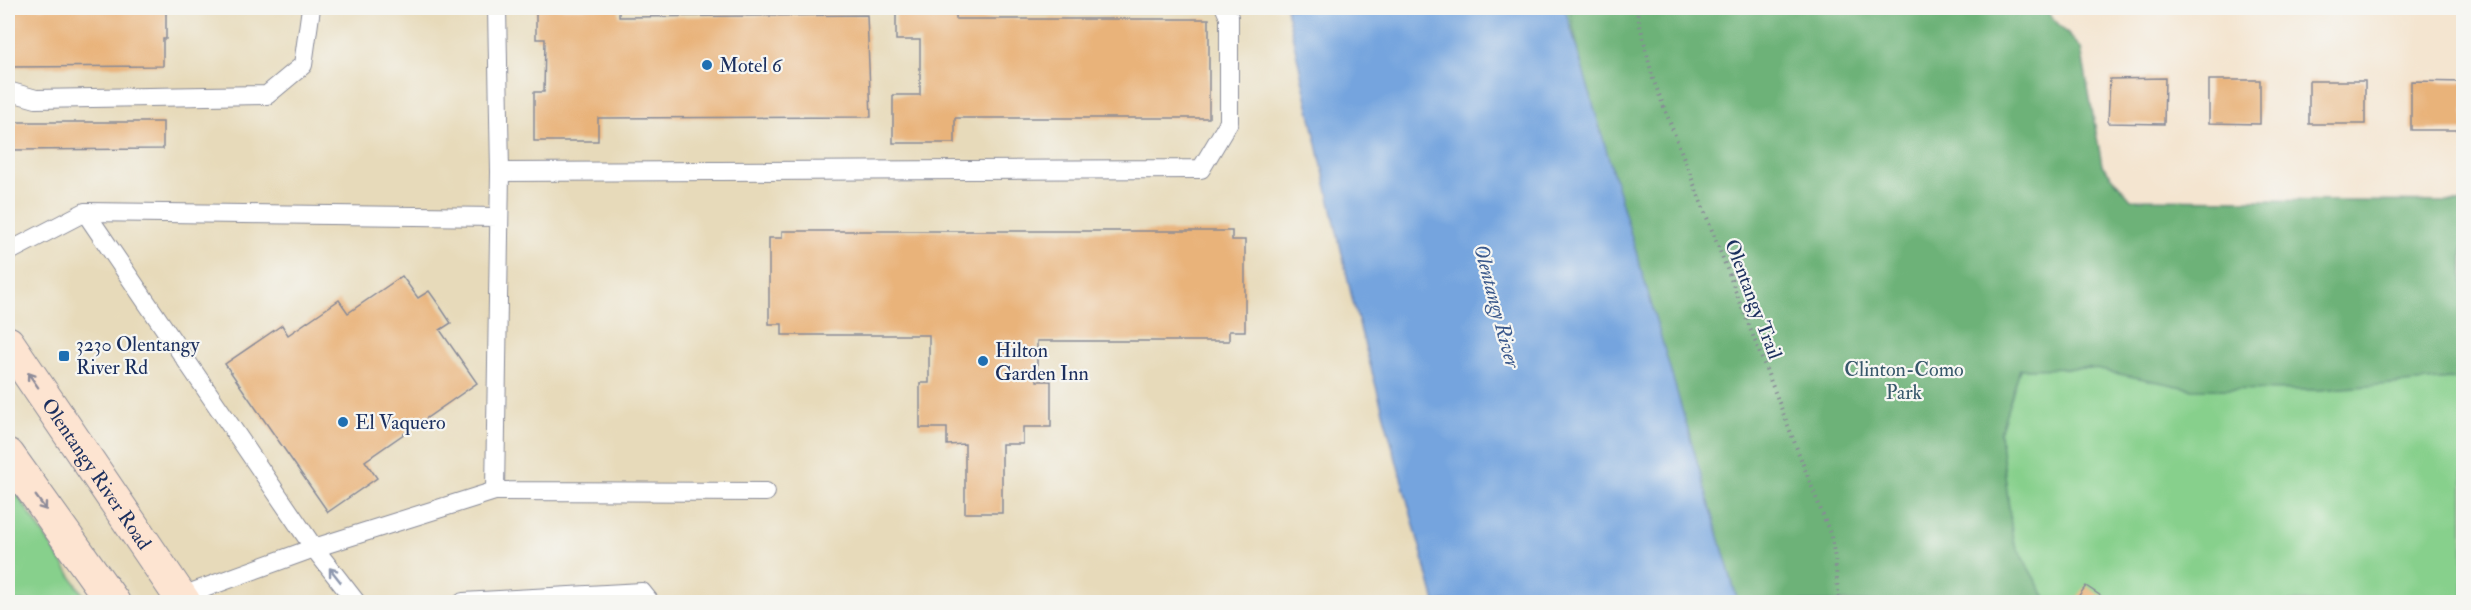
<svg xmlns="http://www.w3.org/2000/svg" width="2471" height="610" viewBox="0 0 2471 610" font-family="'IM FELL Double Pica',serif">
  <style>
    .built { fill: #e7daba }
    .green { fill: #87d08c; stroke: #518075; stroke-width: 1.5 }
    .forest { fill: #6db278; stroke: #44706b; stroke-width: 1.5 }
    .water { fill: #74a4de; stroke: #486a9e; stroke-width: 1.5 }
    .building { fill: #e9b37a }
    .lines { fill: none; stroke-linecap: round; stroke-linejoin: round }
    .service-casing { stroke: #888a97; stroke-width: 20 }
    .secondary-casing { stroke: #888a97; stroke-width: 35 }
    .path { stroke: #888a97; stroke-width: 4; stroke-dasharray: 1.5 4.5; stroke-linecap: butt }
    .service { stroke: #fff; stroke-width: 18 }
    .secondary { stroke: #fde4d1; stroke-width: 33 }
    .oneway { stroke: #8c8a98 }
    .oneway2 { stroke: #8d97ae }
    .poi-dot { fill: #1f6fb2; stroke: #f6f6f2; stroke-width: 2 }
    .labels { text-anchor: middle; stroke-width: 4.5; stroke-linejoin: round; paint-order: stroke }
    .poi-label { font-size: 20px; fill: #1b2f5e; stroke: #f6f6f2; text-anchor: start }
    .street-label { font-size: 20px; fill: #1b2f5e; stroke: #f6f6f2 }
    .park-label { font-size: 20px; fill: #36576a; stroke: #f6f6f2 }
    .water-label { font-size: 21px; font-style: italic; fill: #3a588b; stroke: #f6f6f2 }
  </style>
  <rect width="100%" height="100%" fill="#f6f6f2"/>
  <filter id="ink" filterUnits="userSpaceOnUse"><feTurbulence type="fractalNoise" baseFrequency=".0167" numOctaves="2"/><feDisplacementMap in="SourceGraphic" scale="12" xChannelSelector="R" yChannelSelector="G"/><feConvolveMatrix kernelMatrix="1 2 1 2 8 2 1 2 1" color-interpolation-filters="sRGB"/></filter>
  <filter id="wash" filterUnits="userSpaceOnUse"><feTurbulence type="fractalNoise" baseFrequency=".008" numOctaves="4" result="noise"/><feDisplacementMap in="SourceGraphic" scale="24" xChannelSelector="R" yChannelSelector="G"/><feGaussianBlur stdDeviation="1.35" result="paint"/><feColorMatrix in="noise" values="0 0 0 0 0 0 0 0 0 0 0 0 0 0 0 0 0 1.4 0 .05"/><feComposite in="paint" operator="in"/></filter>
  <g filter="url(#wash)">
    <rect width="100%" height="100%" fill="#f4e5d0"/>
    <path class="built" d="M 8,8 L 1286,8 L 1353,302 L 1435,602 L 88,602 L 8,480 Z"/>
    <path class="green" d="M 1565,8 L 1695,8 L 2081,245 L 2463,248 L 2463,602 L 1738,602 Z
      M 8,480 L 13,488 L 88,602 L 8,602 Z"/>
    <path class="forest" d="M 1569,8 L 1968,8 L 2045,10 L 2081,48 L 2102,165 L 2131,199 L 2463,202 L 2463,378 L 2320,390 L 2193,389 L 2090,368 L 2020,369 L 2000,433 L 2013,541 L 2048,602 L 1738,602 L 1584,76 Z"/>
    <path class="water" d="M 1286,8 L 1565,8 L 1738,602 L 1435,602 L 1353,302 Z"/>
    <g id="blocks">
      <path class="building" d="M 13,8 L 166,8 L 166,39 L 163,39 L 163,66 L 8,67 L 8,40 L 13,39 Z
        M 536,8 L 619,8 L 619,17 L 867,15 L 871,117 L 598,118 L 598,141 L 534,141 L 534,92 L 544,92 L 545,39 L 536,39 Z
        M 896,8 L 956,8 L 956,19 L 1209,19 L 1209,118 L 955,118 L 955,143 L 893,143 L 893,95 L 920,95 L 920,40 L 896,40 Z
        M 2165,78 L 2164,124 L 2108,123 L 2110,79 Z
        M 2209,80 L 2260,80 L 2260,124 L 2209,123 Z
        M 2309,81 L 2365,81 L 2365,124 L 2309,124 Z
        M 2411,81 L 2464,82 L 2464,130 L 2411,130 Z
        M 8,122 L 163,122 L 163,149 L 8,150 Z
        M 782,231 L 1232,231 L 1232,240 L 1245,240 L 1245,331 L 1229,331 L 1229,341 L 1037,341 L 1037,381 L 1051,381 L 1051,427 L 1023,427 L 1023,444 L 1002,444 L 1002,513 L 965,513 L 965,444 L 947,445 L 947,428 L 920,428 L 920,383 L 929,383 L 929,335 L 782,335 L 782,324 L 769,324 L 769,238 L 782,238 Z
        M 402,276 L 418,298 L 429,291 L 439,305 L 451,323 L 440,330 L 477,383 L 365,461 L 377,478 L 328,512 L 225,364 L 282,325 L 288,335 L 339,300 L 348,313 Z
        M 2086,586 L 2110,602 L 2074,602 Z"/>
    </g>
  </g>
  <g filter="url(#ink)">
    <use href="#blocks" fill-opacity="0" stroke="#888a97" stroke-width="1.5"/>
    <g class="lines">
      <g class="service-casing">
        <path id="service" d="M 497,8 L 500,172 L 1201,169 L 1229,122 L 1229,17 L 1225,8
          M 8,91 L 36,99 L 267,95 L 303,65 L 311,8
          M 85,212 L 314,548 L 356,602
          M 8,252 L 85,212 L 498,217
          M 495,491 L 766,492
          M 174,599 L 314,548 L 495,491 L 500,172
          M 463,602 L 642,592 L 650,602"/>
      </g>
      <g class="secondary-casing">
        <g id="secondary">
          <path id="s1" d="M 8,343 L 184,602"/>
          <path d="M 8,455 L 113,602"/>
        </g>
      </g>
      <path class="path" d="M 1636,8 L 1653,79 L 1831,536 L 1835,558 L 1839,602"/>
      <use href="#service" class="service"/>
      <use href="#secondary" class="secondary"/>
    </g>
    <defs><path id="oneway-shaft" d="M-6 0H5M1.5-3L5.5 0L1.5 3" fill="none" stroke-width="1.6" stroke-linecap="round" stroke-linejoin="round" transform="scale(1.5)"/></defs>
    <g class="oneway">
      <use href="#oneway-shaft" transform="translate(33 380) rotate(-125)"/>
      <use href="#oneway-shaft" transform="translate(41 503) rotate(54)"/>
    </g>
    <use class="oneway2" href="#oneway-shaft" transform="translate(335 575) rotate(-128)"/>
  </g>
  <g class="poi-dot">
    <circle cx="707" cy="65" r="6"/>
    <rect x="58" y="350" width="12" height="12" rx="3"/>
    <circle cx="983" cy="361" r="6"/>
    <circle cx="343" cy="422" r="6"/>
  </g>
  <g class="labels">
    <g class="poi-label">
      <text x="719" y="72">Motel 6</text>
      <text x="76" y="351">3230 Olentangy<tspan x="76" dy="23">River Rd</tspan></text>
      <text x="995" y="357">Hilton<tspan x="995" dy="23">Garden Inn</tspan></text>
      <text x="355" y="429">El Vaquero</text>
    </g>
    <g class="street-label">
      <text transform="translate(1754 299) rotate(69)" y="7">Olentangy Trail</text>
      <text dy="7" stroke="none"><textPath href="#s1" startOffset="158">Olentangy River Road</textPath></text>
    </g>
    <g class="park-label">
      <text x="1904" y="376">Clinton-Como<tspan x="1904" dy="23">Park</tspan></text>
    </g>
    <g class="water-label">
      <text transform="translate(1497 306) rotate(75)" y="7">Olentangy River</text>
    </g>
  </g>
  <rect width="2471" height="610" fill="none" stroke="#f6f6f2" stroke-width="30"/>
</svg>
